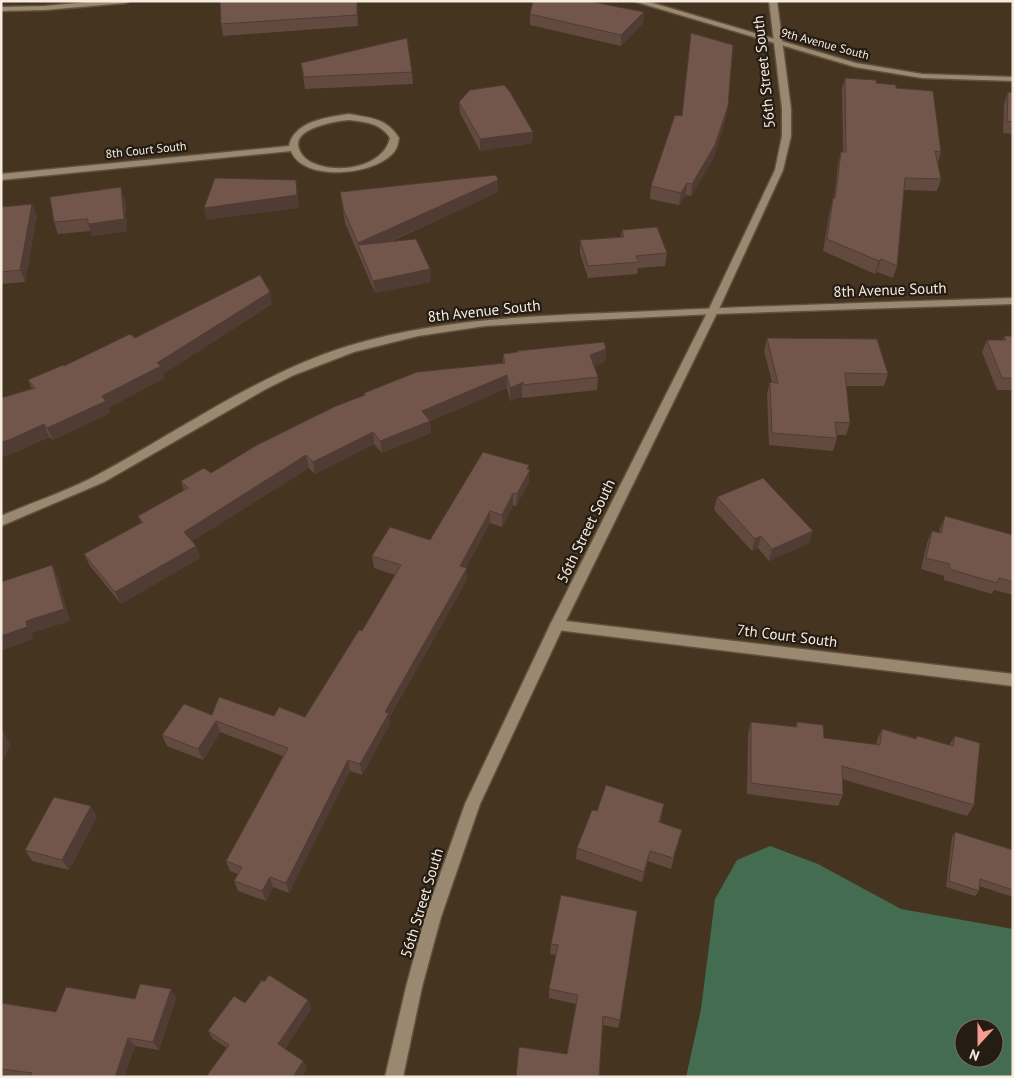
<svg xmlns="http://www.w3.org/2000/svg" width="1014" height="1078" viewBox="0 0 1014 1078" font-family="'PT Sans',sans-serif">
  <style>
    .forest { fill: #436c51; fill-rule: evenodd }
    .lines { fill: none; stroke-linecap: round; stroke-linejoin: round }
    .minor-casing { stroke: #60513f; stroke-width: 3 }
    .tertiary-casing { stroke: #60513f; stroke-width: 3 }
    .minor { fill: #9b8871; fill-rule: evenodd }
    .tertiary { fill: #9b8871; fill-rule: evenodd }
    .wall { fill: #624a41 }
    .shaded-wall { fill: #503c35 }
    .building { fill: #72564c; stroke: #503c35 }
    .labels { text-anchor: middle; stroke-width: 4.5; stroke-linejoin: round; paint-order: stroke }
    .far-street-label { font-size: 12px; fill: #f7ece0; stroke: #251d14 }
    .street-label { font-size: 15px; fill: #f7ece0; stroke: #251d14 }
  </style>
  <rect width="100%" height="100%" fill="#453420"/>
  <path class="forest" d="M 770,846 L 818,864 L 901,909 L 1013,929 L 1013,1077 L 686,1077 L 701,1009 L 715,899 L 737,860 ZM 964,1028 L 994,1028 L 994,1058 L 964,1058 Z"/>
  <g class="lines">
    <g class="minor-casing">
      <path id="minor" d="M 97,1 L 130,1 L 126,3 L 45,10 L 1,11 L 1,7 L 45,6 Z
        M 633,1 L 646,1 L 856,63 L 922,74 L 1013,77 L 1013,81 L 922,78 L 855,67 Z
        M 349,114 C 371,118 387,118 399,138 C 398,142 398,146 396,149 C 380,176 303,183 291,151 L 1,180 L 1,174 L 289,146 C 294,121 328,117 349,114 ZM 349,120 C 365,122 381,123 390,138 C 383,169 333,175 309,161 C 304,158 301,154 299,149 C 291,128 336,121 349,120 Z
        M 1013,298 L 1013,304 L 713,314 L 551,322 L 485,326 L 418,336 L 354,352 L 294,375 L 266,389 L 104,482 L 1,526 L 1,516 C 33,502 68,491 99,474 C 181,430 258,374 348,346 C 440,318 536,316 631,312 C 758,306 886,302 1013,298 Z
        M 557,620 L 1013,674 L 1013,686 L 557,630 L 552,629 L 550,625 L 552,621 Z"/>
    </g>
    <g class="tertiary-casing">
      <path id="tertiary" d="M 769,1 L 777,1 L 791,109 L 791,136 L 783,170 L 718,311 L 564,625 L 480,804 L 441,917 L 422,987 L 403,1077 L 385,1077 L 406,987 L 425,917 L 465,804 L 550,625 L 708,311 L 775,170 L 782,136 L 782,109 Z"/>
    </g>
    <use href="#minor" class="minor"/>
    <use href="#tertiary" class="tertiary"/>
  </g>
  <path class="wall" d="M 357,1 L 358,26 L 223,36 L 221,24 Z
    M 644,12 L 643,23 L 621,46 L 530,25 L 530,14 Z
    M 301,63 L 412,72 L 413,84 L 305,89 Z
    M 845,78 L 876,83 L 896,88 L 941,152 L 938,163 L 941,179 L 937,191 L 904,190 L 897,266 L 893,278 L 877,272 L 875,274 L 823,251 L 830,210 L 833,198 L 834,198 L 838,164 L 841,152 L 843,152 L 842,89 Z
    M 1008,92 L 1013,93 L 1013,134 L 1003,133 L 1004,104 Z
    M 459,102 L 533,132 L 532,143 L 480,151 L 460,113 Z
    M 682,115 L 726,118 L 714,157 L 691,196 L 686,195 L 679,205 L 650,199 L 651,186 Z
    M 498,180 L 498,192 L 390,242 L 431,282 L 375,293 L 345,223 L 340,192 Z
    M 125,200 L 127,231 L 92,236 L 91,231 L 58,234 L 54,222 Z
    M 1,207 L 37,215 L 25,282 L 1,284 Z
    M 622,230 L 667,253 L 665,266 L 638,268 L 637,274 L 588,278 L 580,253 L 580,240 L 621,237 Z
    M 272,304 L 163,374 L 164,378 L 108,408 L 110,413 L 53,440 L 49,437 L 14,453 L 1,457 L 1,398 L 32,389 L 28,380 L 135,338 Z
    M 1004,336 L 1013,336 L 1013,390 L 997,390 L 982,352 L 987,340 L 1003,340 Z
    M 767,338 L 888,374 L 884,386 L 846,386 L 850,423 L 846,435 L 837,435 L 837,438 L 833,451 L 769,445 L 767,394 L 770,382 L 772,382 L 764,351 Z
    M 606,349 L 605,362 L 594,366 L 598,377 L 597,390 L 522,398 L 522,396 L 510,401 L 507,388 L 430,421 L 431,433 L 382,453 L 374,444 L 315,474 L 309,468 L 192,541 L 196,546 L 200,558 L 121,604 L 90,566 L 84,554 L 141,523 L 138,516 L 184,491 L 181,481 L 211,473 L 364,395 L 364,393 L 503,363 L 503,354 Z
    M 529,465 L 529,482 L 516,506 L 513,505 L 502,527 L 490,523 L 466,567 L 467,580 L 389,718 L 390,724 L 362,775 L 350,771 L 289,893 L 273,887 L 266,901 L 238,891 L 234,881 L 238,874 L 230,871 L 226,861 L 283,756 L 220,732 L 203,760 L 167,746 L 162,735 L 212,715 L 305,717 L 362,631 L 395,575 L 374,568 L 372,556 L 430,540 Z
    M 717,497 L 809,543 L 769,561 L 758,548 L 752,551 L 714,510 Z
    M 945,516 L 1012,535 L 1013,531 L 1013,595 L 994,590 L 992,594 L 944,580 L 944,576 L 921,569 L 927,543 L 932,531 L 939,533 L 940,528 Z
    M 751,722 L 795,727 L 797,722 L 824,738 L 876,745 L 877,740 L 882,729 L 916,738 L 917,736 L 949,745 L 955,736 L 974,805 L 967,816 L 842,779 L 843,795 L 838,806 L 747,794 L 748,734 Z
    M 597,811 L 662,814 L 660,823 L 679,840 L 671,869 L 648,861 L 642,882 L 576,859 L 577,848 Z
    M 97,817 L 69,870 L 32,861 L 25,850 Z
    M 955,832 L 1013,850 L 1013,897 L 979,886 L 979,891 L 975,896 L 946,887 L 952,837 Z
    M 561,895 L 620,1020 L 618,1028 L 603,1025 L 599,1077 L 567,1054 L 576,1004 L 549,998 L 549,989 L 556,955 L 550,954 L 551,944 Z
    M 264,982 L 308,1000 L 311,1009 L 285,1049 L 303,1061 L 307,1069 L 302,1077 L 206,1077 L 227,1048 L 213,1039 L 208,1031 L 245,1003 Z
    M 171,989 L 176,998 L 159,1050 L 135,1046 L 124,1077 L 12,1077 L 1,1075 L 1,1003 L 56,1012 L 135,999 Z"/>
  <path class="shaded-wall" d="M 644,12 L 643,23 L 621,46 L 621,35 Z
    M 728,106 L 726,118 L 714,157 L 691,196 L 692,184 Z
    M 533,132 L 532,143 L 480,151 L 480,139 Z
    M 296,180 L 298,192 L 299,208 L 207,220 L 204,208 Z
    M 498,180 L 498,192 L 362,254 L 358,245 L 359,256 L 358,243 Z
    M 687,183 L 686,195 L 679,205 L 681,193 Z
    M 121,187 L 125,200 L 127,231 L 92,236 L 88,224 Z
    M 32,204 L 37,215 L 25,282 L 20,270 Z
    M 881,259 L 877,272 L 875,274 L 879,261 Z
    M 430,269 L 431,282 L 375,293 L 373,281 Z
    M 270,292 L 272,304 L 163,374 L 164,378 L 108,408 L 110,413 L 53,440 L 47,428 L 157,363 Z
    M 606,349 L 605,362 L 590,368 L 590,355 Z
    M 507,375 L 507,388 L 430,421 L 431,433 L 382,453 L 380,441 L 422,411 Z
    M 524,382 L 522,385 L 522,396 L 510,401 L 510,388 Z
    M 44,424 L 49,437 L 14,453 L 1,457 L 1,442 Z
    M 373,432 L 374,444 L 315,474 L 313,462 Z
    M 306,455 L 309,468 L 188,544 L 184,532 Z
    M 529,465 L 529,482 L 516,506 L 517,494 Z
    M 513,493 L 513,505 L 502,527 L 502,515 Z
    M 490,511 L 490,523 L 460,577 L 460,566 Z
    M 813,531 L 809,543 L 769,561 L 772,549 Z
    M 761,536 L 758,548 L 752,551 L 755,539 Z
    M 196,546 L 200,558 L 121,604 L 115,592 Z
    M 52,565 L 58,577 L 70,621 L 32,633 L 33,639 L 1,651 L 1,636 L 26,621 Z
    M 467,568 L 467,580 L 389,718 L 390,724 L 362,775 L 360,764 L 385,712 Z
    M 216,721 L 220,732 L 203,760 L 198,749 Z
    M 4,733 L 11,744 L 1,764 L 1,739 Z
    M 348,760 L 350,771 L 289,893 L 286,883 Z
    M 91,806 L 97,817 L 69,870 L 62,860 Z
    M 650,851 L 648,861 L 642,882 L 644,872 Z
    M 270,877 L 273,887 L 266,901 L 262,891 Z
    M 171,989 L 176,998 L 159,1050 L 153,1042 Z
    M 308,1000 L 311,1009 L 282,1053 L 278,1044 Z
    M 128,1038 L 135,1046 L 124,1077 L 115,1077 Z
    M 303,1061 L 307,1069 L 302,1077 L 293,1077 Z"/>
  <path class="building" d="M 220,1 L 357,1 L 357,15 L 221,24 Z
    M 533,1 L 588,1 L 644,12 L 621,35 L 530,14 Z
    M 691,33 L 733,45 L 728,106 L 715,145 L 692,184 L 687,183 L 681,193 L 651,186 L 675,115 L 682,116 Z
    M 407,38 L 412,72 L 304,77 L 301,63 Z
    M 845,78 L 876,80 L 876,83 L 896,85 L 896,88 L 933,91 L 941,152 L 935,151 L 941,179 L 905,178 L 897,266 L 881,259 L 879,261 L 827,239 L 833,198 L 835,198 L 841,152 L 846,152 Z
    M 504,85 L 510,92 L 533,132 L 480,139 L 459,102 L 470,90 Z
    M 1008,92 L 1013,93 L 1013,122 L 1007,121 Z
    M 496,175 L 498,180 L 358,243 L 344,211 L 340,192 Z
    M 215,178 L 296,180 L 297,195 L 204,208 Z
    M 121,187 L 124,219 L 88,224 L 88,219 L 54,222 L 50,197 Z
    M 32,204 L 20,270 L 1,272 L 1,207 Z
    M 657,227 L 667,253 L 636,256 L 639,262 L 588,266 L 580,240 L 624,237 L 622,230 Z
    M 416,239 L 430,269 L 373,281 L 358,245 Z
    M 260,275 L 270,292 L 157,363 L 161,366 L 102,396 L 106,401 L 47,428 L 44,424 L 9,440 L 1,442 L 1,398 L 35,388 L 28,380 L 63,365 L 64,366 L 130,334 L 135,338 Z
    M 1004,336 L 1013,336 L 1013,378 L 1002,378 L 987,340 L 1006,340 Z
    M 767,338 L 877,339 L 888,374 L 845,373 L 850,423 L 835,422 L 837,438 L 772,433 L 770,382 L 778,383 Z
    M 604,342 L 606,349 L 590,355 L 598,377 L 522,385 L 524,382 L 510,388 L 507,375 L 422,411 L 430,421 L 380,441 L 373,432 L 313,462 L 306,455 L 184,532 L 196,546 L 115,592 L 84,554 L 143,522 L 138,516 L 188,488 L 181,481 L 204,468 L 211,473 L 257,445 L 336,406 L 365,395 L 364,393 L 417,372 L 505,363 L 503,354 L 518,352 L 517,351 Z
    M 483,452 L 529,465 L 527,469 L 530,470 L 517,494 L 513,493 L 502,515 L 490,511 L 460,566 L 467,568 L 385,712 L 389,713 L 360,764 L 348,760 L 286,883 L 270,877 L 262,891 L 234,881 L 242,867 L 226,861 L 288,748 L 216,721 L 198,749 L 162,735 L 184,704 L 212,715 L 219,697 L 274,716 L 279,707 L 305,717 L 359,630 L 362,631 L 401,565 L 372,556 L 390,527 L 430,540 Z
    M 763,478 L 813,531 L 772,549 L 761,536 L 755,539 L 717,497 Z
    M 945,516 L 1013,535 L 1013,582 L 999,578 L 997,583 L 949,569 L 950,564 L 926,558 L 932,531 L 941,533 Z
    M 52,565 L 64,609 L 26,621 L 27,627 L 1,636 L 1,582 Z
    M 751,722 L 797,727 L 797,722 L 823,725 L 824,738 L 880,745 L 882,729 L 916,739 L 917,736 L 953,746 L 955,736 L 980,743 L 974,805 L 842,766 L 843,795 L 751,783 Z
    M 1,732 L 4,733 L 1,739 Z
    M 606,785 L 664,804 L 659,822 L 682,830 L 673,858 L 650,851 L 644,872 L 577,848 L 592,810 L 597,811 Z
    M 54,797 L 91,806 L 62,860 L 25,850 Z
    M 955,832 L 1013,850 L 1013,890 L 980,879 L 979,891 L 949,881 Z
    M 561,895 L 637,911 L 620,1020 L 603,1016 L 599,1077 L 516,1077 L 519,1047 L 567,1054 L 578,995 L 549,989 L 558,945 L 551,944 Z
    M 269,975 L 308,1000 L 278,1044 L 303,1061 L 293,1077 L 206,1077 L 229,1045 L 208,1031 L 234,996 L 245,1003 L 262,980 L 264,982 Z
    M 140,984 L 171,989 L 153,1042 L 128,1038 L 115,1077 L 31,1077 L 32,1073 L 1,1069 L 1,1003 L 56,1012 L 66,987 L 135,999 Z"/>
  <g class="labels">
    <g class="far-street-label">
      <text transform="translate(825 44) rotate(15)" y="4">9th Avenue South</text>
      <text transform="translate(146 150) rotate(-6)" y="4">8th Court South</text>
    </g>
    <g class="street-label">
      <text transform="translate(764 72) rotate(-96)" y="5">56th Street South</text>
      <text transform="translate(890 290) rotate(-2)" y="5">8th Avenue South</text>
      <text transform="translate(484 311) rotate(-6)" y="5">8th Avenue South</text>
      <text transform="translate(586 531) rotate(-64)" y="5">56th Street South</text>
      <text transform="translate(787 636) rotate(7)" y="5">7th Court South</text>
      <text transform="translate(422 903) rotate(-73)" y="5">56th Street South</text>
    </g>
  </g>
  <rect width="1014" height="1078" fill="none" stroke="#f7ece0" stroke-width="5"/>
  <g transform="translate(979 1043) rotate(201)"><circle r="24" fill="#251d14" stroke="#797066"/>
  <path d="M0-4L9 19L0 12L-9 19Z" fill="#f59d90"/>
  <text y="-8" font-size="14" font-weight="bold" text-anchor="middle" fill="#f7ece0">N</text>
  </g>
</svg>
